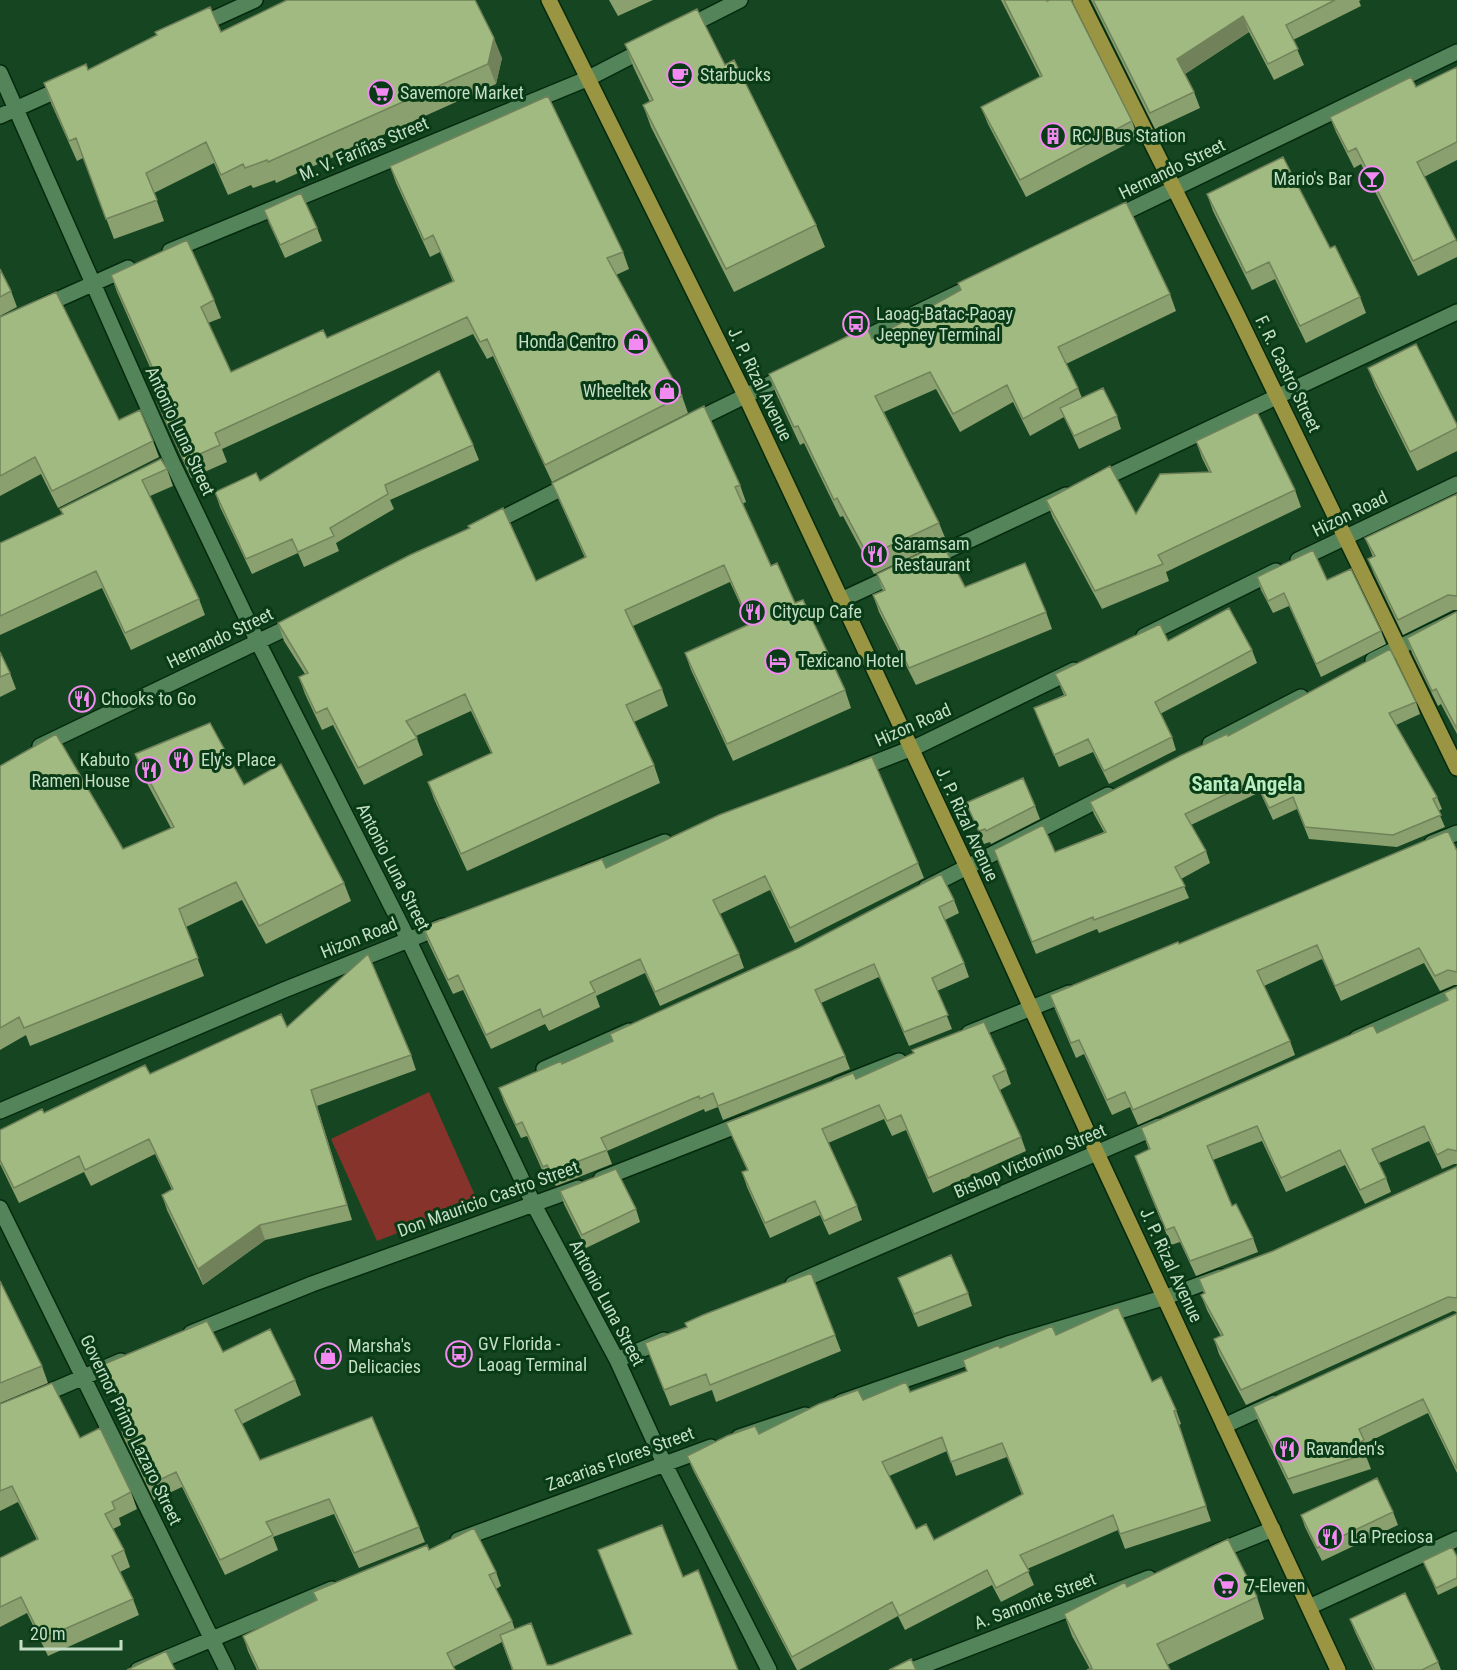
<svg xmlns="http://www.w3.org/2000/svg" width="1457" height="1670" viewBox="0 0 1457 1670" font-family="'Roboto Condensed',sans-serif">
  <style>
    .green { fill: #86332b }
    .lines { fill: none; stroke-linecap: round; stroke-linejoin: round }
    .minor-casing { stroke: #052a0e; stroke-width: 18 }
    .major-casing { stroke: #052a0e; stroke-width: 18 }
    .minor { stroke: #54845a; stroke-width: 15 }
    .major { stroke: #9a9543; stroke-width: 15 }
    .wall { fill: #8aa06f; fill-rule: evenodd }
    .shaded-wall { fill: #71825a }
    .building { fill: #a1ba81; stroke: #71825a; stroke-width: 1.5; fill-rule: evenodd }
    .labels { text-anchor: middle; stroke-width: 6; stroke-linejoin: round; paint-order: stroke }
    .poi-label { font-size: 18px; fill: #c5dec7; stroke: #093c16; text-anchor: start }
    .street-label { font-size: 18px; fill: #c5dec7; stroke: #093c16 }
    .quarter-label { font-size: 21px; font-weight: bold; fill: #baeec0; stroke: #093c16 }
  </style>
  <rect width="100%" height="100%" fill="#164621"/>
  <path class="green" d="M 429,1092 L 478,1202 L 377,1241 L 331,1139 Z"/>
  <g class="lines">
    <g class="minor-casing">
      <path id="minor" d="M 198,26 L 255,0
        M 685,28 L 740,0
        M 0,73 L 172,462 L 258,642 L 408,939 L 534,1205 L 617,1360 L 664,1463 L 769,1670
        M 0,116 L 67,86
        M 1111,219 L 1457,52
        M 170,251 L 589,78 L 647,48
        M 41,307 L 128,268
        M 852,344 L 960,292
        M 690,423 L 790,374
        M 1096,482 L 1457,312
        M 489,525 L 572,483
        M 927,560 L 1066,495
        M 1298,560 L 1457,484
        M 841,600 L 897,574
        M 1144,636 L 1276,571
        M 1373,660 L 1457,619
        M 1210,744 L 1301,697
        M 40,746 L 297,623
        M 856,770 L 920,745 L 1074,670
        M 1432,843 L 1457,833
        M 587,872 L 665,842
        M 926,888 L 1108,795
        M 969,1033 L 1069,993
        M 1357,1038 L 1457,994
        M 544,1069 L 629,1031
        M 838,1085 L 899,1061
        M 0,1111 L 284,990 L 443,926
        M 601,1179 L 746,1122
        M 0,1208 L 227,1670
        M 793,1284 L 1159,1126
        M 191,1333 L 312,1284 L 578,1188
        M 617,1360 L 664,1340
        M 841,1402 L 1008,1344 L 1166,1297 L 1220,1277
        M 0,1413 L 121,1361
        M 1224,1426 L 1274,1403
        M 739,1437 L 805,1415
        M 458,1540 L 711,1447
        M 1214,1553 L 1273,1529
        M 1309,1607 L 1457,1539
        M 138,1670 L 332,1589
        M 912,1670 L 1149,1578"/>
    </g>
    <g class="major-casing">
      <path id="major" d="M 549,0 L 745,395 L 967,867 L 1097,1153 L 1338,1670
        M 1080,0 L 1236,312 L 1457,768"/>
    </g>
    <use href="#minor" class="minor"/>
    <use href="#major" class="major"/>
  </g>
  <path class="wall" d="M 609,0 L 653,0 L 618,16 Z
    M 1001,0 L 1047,0 L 1132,121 L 1138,138 L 1026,197 L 988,124 L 981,107 L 1040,77 Z
    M 1091,0 L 1361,0 L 1359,1 L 1361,6 L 1293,40 L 1304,65 L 1274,80 L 1249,32 L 1185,74 L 1194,92 L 1200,108 L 1155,129 Z
    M 221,32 L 502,58 L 496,84 L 276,183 L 275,180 L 253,188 L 251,185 L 228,195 L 214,163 L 154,193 L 164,221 L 114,239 L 83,158 L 77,161 L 51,103 L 44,83 Z
    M 625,44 L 725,65 L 816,225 L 825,247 L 734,292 L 651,127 L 643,105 L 650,102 L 633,66 Z
    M 1457,67 L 1457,160 L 1424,177 L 1456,240 L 1457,242 L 1457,257 L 1418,276 L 1361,164 L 1354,168 L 1336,132 L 1330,117 L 1416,87 Z
    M 390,166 L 623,252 L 629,269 L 616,275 L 682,396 L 688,413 L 552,482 L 493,356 L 487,359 L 473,334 L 222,449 L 227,462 L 191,478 L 164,419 L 157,402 L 164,399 L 117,292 L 111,275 L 214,300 L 221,318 L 208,323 L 231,372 L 327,338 L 453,282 L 440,252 L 430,257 L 396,183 Z
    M 1207,194 L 1330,248 L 1360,297 L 1366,313 L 1306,343 L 1275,279 L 1252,290 L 1213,211 Z
    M 264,210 L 317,228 L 322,241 L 285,258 L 269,223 Z
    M 0,269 L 11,291 L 17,307 L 0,316 Z
    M 958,283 L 1170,294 L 1176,311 L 1066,364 L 1078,388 L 1082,398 L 1117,416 L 1121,429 L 1079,449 L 1064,417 L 1030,436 L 1013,402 L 960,432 L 936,389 L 884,412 L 939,523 L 946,540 L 874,574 L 843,516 L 840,517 L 804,443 L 800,445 L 775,391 L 769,374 L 872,339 L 961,290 Z
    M 0,317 L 119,420 L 153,441 L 159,457 L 58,508 L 41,474 L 0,496 Z
    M 1368,368 L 1457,428 L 1457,451 L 1417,471 L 1375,386 Z
    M 1196,441 L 1295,490 L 1301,507 L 1166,572 L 1169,581 L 1102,609 L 1053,518 L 1046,500 L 1136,514 L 1209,472 L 1202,458 Z
    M 473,445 L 479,460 L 390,500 L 394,509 L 336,543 L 339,551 L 304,567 L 298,553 L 252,574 L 220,507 L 215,492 L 260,481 Z
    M 167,469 L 173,486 L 150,496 L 199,599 L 205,615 L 131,650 L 102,588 L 0,635 L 0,543 L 62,514 L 60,509 Z
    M 552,483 L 740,485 L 746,502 L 742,504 L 771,566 L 795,603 L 845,690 L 851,708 L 733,761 L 691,670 L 685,653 L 749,624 L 730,582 L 633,626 L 662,689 L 668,706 L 634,722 L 654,765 L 660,783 L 467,871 L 434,799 L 428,782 L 491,753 L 471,711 L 416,736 L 423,755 L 364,785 L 333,725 L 322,730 L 305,694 L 299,677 L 305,674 L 284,641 L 278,623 L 536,581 L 585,558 L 559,500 Z
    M 1457,494 L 1457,610 L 1453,610 L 1403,635 L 1374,574 L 1368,559 L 1373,557 L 1365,538 Z
    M 877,574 L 965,587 L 1046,612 L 1052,629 L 916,685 L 879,612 L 873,595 L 883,591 Z
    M 1257,577 L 1381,631 L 1386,644 L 1321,677 L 1289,606 L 1273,613 L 1261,590 Z
    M 1456,612 L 1457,612 L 1457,734 L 1441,704 L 1438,706 L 1412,653 L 1407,638 Z
    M 1168,641 L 1252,650 L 1257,663 L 1160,714 L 1172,737 L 1176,750 L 1109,784 L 1093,752 L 1059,767 L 1034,708 L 1064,695 L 1055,674 Z
    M 0,652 L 10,673 L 16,689 L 0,697 Z
    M 1416,702 L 1420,714 L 1396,725 L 1437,797 L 1442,809 L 1438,811 L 1445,827 L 1397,847 L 1309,839 L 1297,809 L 1273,820 L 1260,792 L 1191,825 L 1206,851 L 1210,863 L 1181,879 L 1189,898 L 1099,933 L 1097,929 L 1036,954 L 994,850 L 1055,852 L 1104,832 L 1094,814 L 1090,802 L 1228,736 Z
    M 135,754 L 244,785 L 344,883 L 351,901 L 266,944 L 242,900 L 186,927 L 204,976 L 30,1046 L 26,1035 L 0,1050 L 0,766 L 123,849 L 171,828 L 141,772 Z
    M 966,803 L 1035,806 L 1040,819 L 991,844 L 990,842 L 984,844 Z
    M 1457,851 L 1457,985 L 1454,985 L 1440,991 L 1424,963 L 1341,1001 L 1322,959 L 1264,986 L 1290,1041 L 1295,1055 L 1138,1125 L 1130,1107 L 1112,1115 L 1084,1054 L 1076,1058 L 1055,1009 L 1050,995 L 1179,944 Z
    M 918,863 L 924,878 L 795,943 L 770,890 L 720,914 L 739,954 L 744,968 L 660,1006 L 645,973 L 596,996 L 600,1007 L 549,1031 L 545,1024 L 491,1049 L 463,990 L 453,994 L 428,942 L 423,927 L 606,868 Z
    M 954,900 L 959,913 L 945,920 L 964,963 L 969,977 L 937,991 L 952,1029 L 909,1046 L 879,977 L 821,1003 L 845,1056 L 850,1069 L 723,1120 L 718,1107 L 705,1112 L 704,1109 L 607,1151 L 612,1164 L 556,1186 L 552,1179 L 547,1181 L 527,1136 L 521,1138 L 504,1102 L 499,1088 L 562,1064 L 613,1042 L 610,1034 Z
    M 1457,987 L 1457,1164 L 1454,1164 L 1442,1169 L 1429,1141 L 1379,1163 L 1386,1178 L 1391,1192 L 1365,1204 L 1345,1165 L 1286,1192 L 1262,1141 L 1213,1160 L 1232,1206 L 1253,1238 L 1258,1252 L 1196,1276 L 1180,1242 L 1171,1245 L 1140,1170 L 1135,1156 L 1149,1150 L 1141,1128 L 1377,1033 L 1447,1001 L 1444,993 Z
    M 287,1027 L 411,1055 L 416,1070 L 317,1106 L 352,1220 L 265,1240 L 203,1285 L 167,1210 L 162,1195 L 172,1190 L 155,1154 L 91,1186 L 84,1172 L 19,1203 L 0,1164 L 0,1130 L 150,1074 Z
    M 1006,1070 L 1011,1084 L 1000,1090 L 1021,1137 L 1026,1151 L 933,1193 L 906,1130 L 892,1136 L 884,1119 L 828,1143 L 857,1206 L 862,1220 L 829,1235 L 820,1215 L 770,1238 L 747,1187 L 742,1172 L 747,1170 L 732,1137 L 726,1123 L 856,1079 Z
    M 1457,1166 L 1457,1312 L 1453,1311 L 1246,1405 L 1219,1354 L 1214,1339 L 1221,1336 L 1207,1310 L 1201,1295 L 1204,1294 L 1199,1279 L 1273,1251 L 1456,1167 Z
    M 560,1191 L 636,1209 L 640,1222 L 586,1248 L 564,1204 Z
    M 898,1278 L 968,1293 L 972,1306 L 918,1327 Z
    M 0,1281 L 42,1366 L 48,1383 L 0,1403 Z
    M 1457,1313 L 1457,1473 L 1428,1413 L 1366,1443 L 1370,1454 L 1366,1456 L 1371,1469 L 1293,1494 L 1258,1421 L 1253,1407 L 1456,1314 Z
    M 835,1335 L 841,1351 L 716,1402 L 712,1390 L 670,1406 L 645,1343 Z
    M 1056,1335 L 1152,1382 L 1176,1410 L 1181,1424 L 1179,1425 L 1211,1521 L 1125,1549 L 1118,1530 L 1027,1569 L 1034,1585 L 1001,1602 L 992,1585 L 905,1630 L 898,1616 L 799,1670 L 797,1670 L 693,1470 L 687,1456 L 759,1434 L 863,1400 L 910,1392 L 967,1372 L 963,1360 L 1000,1348 ZM 947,1451 L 956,1476 L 1007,1457 L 1022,1495 L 934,1540 L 916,1529 L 889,1476 Z
    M 223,1352 L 295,1380 L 301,1395 L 242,1424 L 260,1460 L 419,1527 L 425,1542 L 359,1568 L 334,1514 L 273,1537 L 278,1550 L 225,1575 L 182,1487 L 154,1500 L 123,1436 L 118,1421 L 126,1417 L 107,1380 L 102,1365 Z
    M 0,1404 L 80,1438 L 131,1492 L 137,1509 L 119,1518 L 121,1525 L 113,1529 L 124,1550 L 130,1567 L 120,1572 L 133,1599 L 139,1615 L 48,1656 L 27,1613 L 0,1627 L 0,1558 L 37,1540 L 18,1502 L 0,1511 Z
    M 1393,1512 L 1398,1525 L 1322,1561 L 1305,1527 L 1301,1515 Z
    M 429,1550 L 496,1572 L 501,1586 L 496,1589 L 512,1621 L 515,1630 L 547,1665 L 552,1665 L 632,1634 L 598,1550 L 683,1577 L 738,1670 L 512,1670 L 502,1642 L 453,1667 L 455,1670 L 257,1670 L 248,1651 L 243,1636 L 316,1600 L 313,1592 Z
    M 1457,1557 L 1457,1586 L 1438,1595 L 1423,1561 Z
    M 1127,1587 L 1257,1597 L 1264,1619 L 1167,1665 L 1090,1669 L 1072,1636 L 1064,1614 Z
    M 1350,1619 L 1438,1662 L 1441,1670 L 1373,1670 L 1355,1632 Z"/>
  <path class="shaded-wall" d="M 1243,16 L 1249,32 L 1183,75 L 1177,59 Z
    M 494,38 L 502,58 L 496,84 L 488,64 Z
    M 311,1090 L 317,1106 L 352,1220 L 347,1205 Z
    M 260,1225 L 265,1240 L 203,1285 L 198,1269 Z"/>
  <path class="building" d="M 287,0 L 475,0 L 494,38 L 488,64 L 268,162 L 267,160 L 245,168 L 243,164 L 221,175 L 206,142 L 146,173 L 157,200 L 106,219 L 76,138 L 69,141 L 44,83 L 86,64 L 88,70 L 157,35 L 155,32 L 210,7 L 221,32 Z
    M 1004,0 L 1047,0 L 1047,1 L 1050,0 L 1071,0 L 1132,121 L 1020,180 L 981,107 L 1042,76 Z
    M 1093,0 L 1335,0 L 1286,25 L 1298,49 L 1268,64 L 1243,16 L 1177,59 L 1194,92 L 1150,113 Z
    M 697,9 L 725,65 L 734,60 L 816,225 L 726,269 L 643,105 L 653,100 L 625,44 Z
    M 1457,67 L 1457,142 L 1417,162 L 1456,240 L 1413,261 L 1356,148 L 1348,152 L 1330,117 L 1411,77 L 1416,87 Z
    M 548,96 L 623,252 L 607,258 L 682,396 L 545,465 L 487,339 L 480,342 L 467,317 L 215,433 L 220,445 L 184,461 L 157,402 L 166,398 L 111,275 L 187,240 L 214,300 L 201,307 L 231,372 L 323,330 L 327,338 L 454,281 L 433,235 L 424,240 L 390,166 Z
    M 1283,157 L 1330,248 L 1335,246 L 1360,297 L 1300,326 L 1269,262 L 1246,273 L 1207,194 Z
    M 301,193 L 317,228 L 280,245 L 264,210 Z
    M 1126,202 L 1170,294 L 1058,347 L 1078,388 L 1023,419 L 1007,385 L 953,414 L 930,372 L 875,396 L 939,523 L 868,556 L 837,498 L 834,500 L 798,426 L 794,427 L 769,374 L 867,327 L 872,339 L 961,290 L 958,283 Z
    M 0,269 L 11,291 L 0,297 Z
    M 56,292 L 119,420 L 140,410 L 153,441 L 52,491 L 35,457 L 0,476 L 0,317 Z
    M 1416,344 L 1457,425 L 1457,428 L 1410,452 L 1368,368 Z
    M 439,371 L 473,445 L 385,485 L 388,494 L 330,528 L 334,536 L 298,552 L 292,539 L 246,559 L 215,492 L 256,473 L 260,481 Z
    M 1103,388 L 1117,416 L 1074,436 L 1060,408 Z
    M 704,406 L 740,485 L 735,487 L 771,566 L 777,563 L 795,603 L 803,600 L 845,690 L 727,744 L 685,653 L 750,624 L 724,565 L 625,610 L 662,689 L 626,705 L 654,765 L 461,854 L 428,782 L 492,753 L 465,694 L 406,721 L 417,738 L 358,768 L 327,708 L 316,713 L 299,677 L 308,673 L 278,623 L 410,555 L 470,528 L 468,526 L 503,508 L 536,581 L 586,557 L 552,483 Z
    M 1257,412 L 1295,490 L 1158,555 L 1163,564 L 1095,591 L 1046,500 L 1110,466 L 1136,514 L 1160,474 L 1211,472 L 1196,441 Z
    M 161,459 L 167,469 L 142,480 L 199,599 L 125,633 L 96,571 L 0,616 L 0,543 L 63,514 L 60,509 Z
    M 1457,494 L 1457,596 L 1448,595 L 1398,620 L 1368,559 L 1375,556 L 1365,538 Z
    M 942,543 L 965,587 L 1025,563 L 1046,612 L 909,668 L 873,595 L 885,590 L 877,574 Z
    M 1313,550 L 1327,580 L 1351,569 L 1381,631 L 1316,664 L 1284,593 L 1268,601 L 1257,577 Z
    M 1229,608 L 1252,650 L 1155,702 L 1172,737 L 1104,771 L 1088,739 L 1054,755 L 1034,708 L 1066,695 L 1055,674 L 1160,624 L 1168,641 Z
    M 1456,612 L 1457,612 L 1457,729 L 1436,689 L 1432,691 L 1407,638 Z
    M 1390,649 L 1416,702 L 1389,713 L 1437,797 L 1433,799 L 1441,815 L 1393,835 L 1305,827 L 1293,797 L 1269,808 L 1255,780 L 1185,814 L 1206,851 L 1175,867 L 1185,886 L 1094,920 L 1093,917 L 1032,942 L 994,850 L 1043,825 L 1055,852 L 1106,832 L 1090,802 L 1180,756 L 1227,734 L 1228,736 Z
    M 0,652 L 10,673 L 0,677 Z
    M 210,723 L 244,785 L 281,764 L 344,883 L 259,926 L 236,882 L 179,909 L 198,958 L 24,1028 L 19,1017 L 0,1028 L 0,766 L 56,734 L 123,849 L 174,827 L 135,754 Z
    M 872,757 L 918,863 L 790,928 L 765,876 L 713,900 L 739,954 L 655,992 L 640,959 L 590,982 L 595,992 L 543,1017 L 540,1009 L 486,1035 L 458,975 L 448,980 L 423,927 L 602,859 L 606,868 L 719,815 Z
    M 1023,778 L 1035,806 L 986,831 L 985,829 L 979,831 L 966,803 Z
    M 1448,831 L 1457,851 L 1457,972 L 1448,970 L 1435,976 L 1419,948 L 1335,986 L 1317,945 L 1257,971 L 1290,1041 L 1133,1110 L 1125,1092 L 1107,1100 L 1079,1040 L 1071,1043 L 1050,995 L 1178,942 L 1179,944 Z
    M 941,874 L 954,900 L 939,907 L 964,963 L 932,978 L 948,1015 L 904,1032 L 874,964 L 815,990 L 845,1056 L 718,1106 L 713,1093 L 700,1099 L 699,1096 L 601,1138 L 607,1150 L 551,1172 L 547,1165 L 543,1167 L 522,1122 L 516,1125 L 499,1088 L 561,1061 L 562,1064 L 613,1041 L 610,1034 L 799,948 Z
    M 368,954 L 411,1055 L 311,1090 L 347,1205 L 260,1225 L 198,1269 L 162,1195 L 173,1189 L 149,1139 L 85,1170 L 79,1156 L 14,1188 L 0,1160 L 0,1130 L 42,1109 L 44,1113 L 145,1065 L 150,1074 L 281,1014 L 287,1027 Z
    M 1457,987 L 1457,1151 L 1448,1149 L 1437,1155 L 1424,1126 L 1372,1149 L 1386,1178 L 1360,1190 L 1340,1150 L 1281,1178 L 1257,1126 L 1207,1146 L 1232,1206 L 1236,1204 L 1253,1238 L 1190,1261 L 1174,1227 L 1166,1230 L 1135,1156 L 1150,1149 L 1141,1128 L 1373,1025 L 1377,1033 L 1448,1000 L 1444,993 Z
    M 984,1022 L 1006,1070 L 993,1076 L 1021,1137 L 928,1178 L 901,1115 L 887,1121 L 879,1105 L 822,1129 L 857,1206 L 824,1221 L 815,1201 L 765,1223 L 742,1172 L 748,1170 L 726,1123 L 853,1073 L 856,1079 L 914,1053 L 912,1050 Z
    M 1457,1166 L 1457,1298 L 1448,1297 L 1241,1390 L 1214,1339 L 1223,1335 L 1201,1295 L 1205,1293 L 1199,1279 L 1273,1251 L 1456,1167 Z
    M 616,1169 L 636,1209 L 582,1235 L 560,1191 Z
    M 951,1255 L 968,1293 L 914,1314 L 898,1278 Z
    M 811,1273 L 835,1335 L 710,1385 L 706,1374 L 664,1390 L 645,1343 L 687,1327 L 685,1323 L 703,1315 Z
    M 0,1281 L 42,1366 L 0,1383 Z
    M 1118,1307 L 1152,1382 L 1161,1377 L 1176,1410 L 1174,1411 L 1206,1506 L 1120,1534 L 1113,1515 L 1020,1555 L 1029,1571 L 996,1588 L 987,1570 L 899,1616 L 892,1602 L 792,1657 L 687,1456 L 727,1436 L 755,1426 L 759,1434 L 819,1404 L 858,1390 L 863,1400 L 906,1382 L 910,1392 L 967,1371 L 963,1360 L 999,1345 L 1000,1348 L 1052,1326 L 1056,1335 ZM 942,1437 L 951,1462 L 1002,1443 L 1023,1494 L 934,1540 L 926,1524 L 916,1529 L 882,1462 Z
    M 1457,1313 L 1457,1469 L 1423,1399 L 1359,1429 L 1364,1440 L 1360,1442 L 1366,1454 L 1288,1479 L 1253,1407 L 1456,1314 Z
    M 207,1321 L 223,1352 L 270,1329 L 295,1380 L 235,1410 L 260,1460 L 372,1417 L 419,1527 L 354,1553 L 329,1499 L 266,1522 L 273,1535 L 220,1560 L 176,1472 L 149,1485 L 118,1421 L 127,1417 L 102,1365 Z
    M 52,1383 L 80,1438 L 100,1428 L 131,1492 L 112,1502 L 115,1509 L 105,1514 L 124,1550 L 112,1556 L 133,1599 L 42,1639 L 21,1597 L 0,1607 L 0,1558 L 38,1539 L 12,1486 L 0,1491 L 0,1404 Z
    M 1377,1478 L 1393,1512 L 1317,1548 L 1301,1515 Z
    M 662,1525 L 683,1577 L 698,1570 L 738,1670 L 513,1670 L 500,1635 L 531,1623 L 547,1665 L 552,1665 L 632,1634 L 598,1550 Z
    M 474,1528 L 496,1572 L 489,1575 L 512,1621 L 447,1653 L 455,1670 L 259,1670 L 243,1636 L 317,1600 L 313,1592 L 427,1545 L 429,1550 Z
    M 1228,1539 L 1257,1597 L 1157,1644 L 1170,1670 L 1087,1670 L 1092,1668 L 1064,1614 L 1125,1582 L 1127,1587 Z
    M 1452,1547 L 1457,1557 L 1457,1578 L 1436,1588 L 1423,1561 Z
    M 1405,1593 L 1438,1662 L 1422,1670 L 1375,1670 L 1350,1619 Z
    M 166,1651 L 175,1670 L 127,1670 Z
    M 911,1659 L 916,1670 L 889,1670 Z"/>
  <defs>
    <g id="cafe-ring" transform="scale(1.35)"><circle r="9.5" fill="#093c16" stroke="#f38af1" stroke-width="1.5"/><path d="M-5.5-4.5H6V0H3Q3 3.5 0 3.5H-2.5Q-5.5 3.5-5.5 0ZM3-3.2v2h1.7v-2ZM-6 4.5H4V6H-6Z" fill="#f38af1"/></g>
    <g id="supermarket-ring" transform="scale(1.35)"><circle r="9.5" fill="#093c16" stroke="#f38af1" stroke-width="1.5"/><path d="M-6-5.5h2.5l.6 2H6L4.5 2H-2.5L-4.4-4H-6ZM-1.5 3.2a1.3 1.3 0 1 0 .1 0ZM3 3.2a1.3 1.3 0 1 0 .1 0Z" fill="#f38af1"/></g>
    <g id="building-ring" transform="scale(1.35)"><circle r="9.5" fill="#093c16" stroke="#f38af1" stroke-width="1.5"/><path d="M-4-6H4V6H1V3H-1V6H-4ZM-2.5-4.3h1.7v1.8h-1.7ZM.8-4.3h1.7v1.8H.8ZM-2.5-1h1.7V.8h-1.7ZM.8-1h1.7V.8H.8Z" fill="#f38af1"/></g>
    <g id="bar-ring" transform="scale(1.35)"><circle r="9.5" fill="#093c16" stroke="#f38af1" stroke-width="1.5"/><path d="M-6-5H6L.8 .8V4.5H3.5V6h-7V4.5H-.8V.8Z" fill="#f38af1"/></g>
    <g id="bus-ring" transform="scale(1.35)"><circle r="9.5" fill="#093c16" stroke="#f38af1" stroke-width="1.5"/><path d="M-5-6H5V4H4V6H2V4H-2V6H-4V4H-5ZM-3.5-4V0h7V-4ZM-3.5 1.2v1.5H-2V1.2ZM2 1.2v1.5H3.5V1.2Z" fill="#f38af1"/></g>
    <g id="shop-ring" transform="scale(1.35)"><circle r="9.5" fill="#093c16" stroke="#f38af1" stroke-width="1.5"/><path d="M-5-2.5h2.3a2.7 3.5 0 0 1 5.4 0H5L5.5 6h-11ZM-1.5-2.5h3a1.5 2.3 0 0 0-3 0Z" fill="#f38af1"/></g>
    <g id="restaurant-ring" transform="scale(1.35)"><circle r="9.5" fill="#093c16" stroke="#f38af1" stroke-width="1.5"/><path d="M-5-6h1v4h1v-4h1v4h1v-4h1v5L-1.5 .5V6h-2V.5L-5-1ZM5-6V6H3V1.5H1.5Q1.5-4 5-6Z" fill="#f38af1"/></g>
    <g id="hotel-ring" transform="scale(1.35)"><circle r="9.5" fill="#093c16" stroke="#f38af1" stroke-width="1.5"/><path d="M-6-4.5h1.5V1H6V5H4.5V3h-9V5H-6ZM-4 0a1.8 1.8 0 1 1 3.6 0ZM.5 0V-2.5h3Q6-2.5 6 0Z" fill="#f38af1"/></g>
  </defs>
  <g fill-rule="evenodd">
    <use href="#cafe-ring" x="680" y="75"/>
    <use href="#supermarket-ring" x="381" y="93"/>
    <use href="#building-ring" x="1053" y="136"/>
    <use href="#bar-ring" x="1372" y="179"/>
    <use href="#bus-ring" x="856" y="324"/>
    <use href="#shop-ring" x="636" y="342"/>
    <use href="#shop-ring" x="667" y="391"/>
    <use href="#restaurant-ring" x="875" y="554"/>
    <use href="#restaurant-ring" x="753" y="612"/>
    <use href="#hotel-ring" x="778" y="661"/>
    <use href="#restaurant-ring" x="82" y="699"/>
    <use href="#restaurant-ring" x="181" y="760"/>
    <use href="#restaurant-ring" x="149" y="770"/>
    <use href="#bus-ring" x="459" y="1354"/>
    <use href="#shop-ring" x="328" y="1356"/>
    <use href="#restaurant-ring" x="1287" y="1449"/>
    <use href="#restaurant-ring" x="1330" y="1537"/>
    <use href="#supermarket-ring" x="1226" y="1586"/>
  </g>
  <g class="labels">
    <g class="poi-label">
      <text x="700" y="81">Starbucks</text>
      <text x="400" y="99">Savemore Market</text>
      <text x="1072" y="142">RCJ Bus Station</text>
      <text x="1352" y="185" text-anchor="end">Mario's Bar</text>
      <text x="876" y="320">Laoag-Batac-Paoay<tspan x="876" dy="21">Jeepney Terminal</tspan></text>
      <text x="616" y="348" text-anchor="end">Honda Centro</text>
      <text x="648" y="397" text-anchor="end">Wheeltek</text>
      <text x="894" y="550">Saramsam<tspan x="894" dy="21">Restaurant</tspan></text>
      <text x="772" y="618">Citycup Cafe</text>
      <text x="798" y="667">Texicano Hotel</text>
      <text x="101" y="705">Chooks to Go</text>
      <text x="130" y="766" text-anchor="end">Kabuto<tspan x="130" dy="21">Ramen House</tspan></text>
      <text x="201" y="766">Ely's Place</text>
      <text x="478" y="1350">GV Florida -<tspan x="478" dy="21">Laoag Terminal</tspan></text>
      <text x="348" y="1352">Marsha's<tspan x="348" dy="21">Delicacies</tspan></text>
      <text x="1306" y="1455">Ravanden's</text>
      <text x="1350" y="1543">La Preciosa</text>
      <text x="1246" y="1592">7-Eleven</text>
    </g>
    <g class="street-label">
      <text transform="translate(364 149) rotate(-23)" y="6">M. V. Fariñas Street</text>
      <text transform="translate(1172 169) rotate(-26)" y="6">Hernando Street</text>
      <text transform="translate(1288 374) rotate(64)" y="6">F. R. Castro Street</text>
      <text transform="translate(760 384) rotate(64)" y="6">J. P. Rizal Avenue</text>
      <text transform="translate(180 431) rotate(65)" y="6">Antonio Luna Street</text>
      <text transform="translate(1350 514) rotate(-26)" y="6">Hizon Road</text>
      <text transform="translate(220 638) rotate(-26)" y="6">Hernando Street</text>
      <text transform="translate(913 725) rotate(-24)" y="6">Hizon Road</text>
      <text transform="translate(967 824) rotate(65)" y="6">J. P. Rizal Avenue</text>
      <text transform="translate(393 867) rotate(63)" y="6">Antonio Luna Street</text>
      <text transform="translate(359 938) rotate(-22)" y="6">Hizon Road</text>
      <text transform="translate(1030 1161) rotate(-23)" y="6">Bishop Victorino Street</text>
      <text transform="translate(488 1199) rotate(-20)" y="6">Don Mauricio Castro Street</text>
      <text transform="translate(1171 1265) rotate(65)" y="6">J. P. Rizal Avenue</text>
      <text transform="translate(607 1303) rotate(62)" y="6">Antonio Luna Street</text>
      <text transform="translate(131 1430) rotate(64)" y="6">Governor Primo Lazaro Street</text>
      <text transform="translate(620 1459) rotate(-20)" y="6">Zacarias Flores Street</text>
      <text transform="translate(1035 1601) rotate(-21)" y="6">A. Samonte Street</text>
    </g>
    <g class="quarter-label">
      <text x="1247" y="791">Santa Angela</text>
    </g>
  </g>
  <path d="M21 1640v9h100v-9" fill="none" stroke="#c5dec7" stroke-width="3"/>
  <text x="30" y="1640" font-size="18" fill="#c5dec7" stroke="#093c16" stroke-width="4.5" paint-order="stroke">20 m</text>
</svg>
